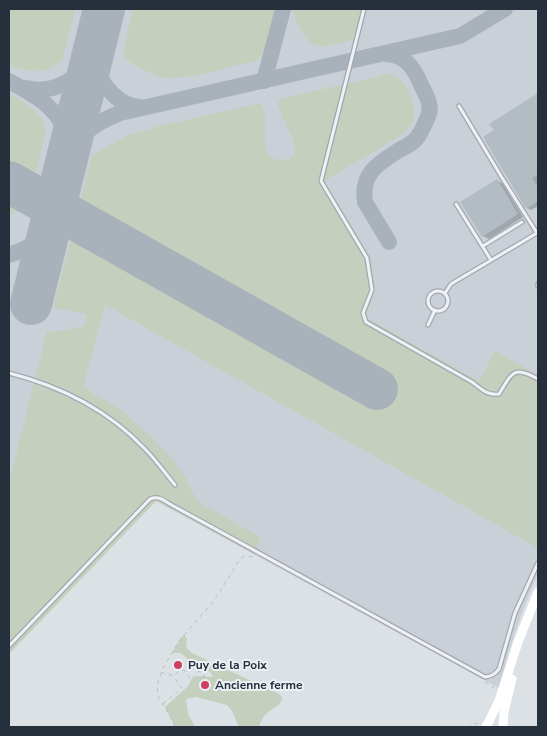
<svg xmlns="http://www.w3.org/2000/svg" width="547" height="736" viewBox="0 0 547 736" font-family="'Nunito Sans',sans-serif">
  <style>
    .built { fill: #cad0d8 }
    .green { fill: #c4d0bd }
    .shadow { fill: #0003 }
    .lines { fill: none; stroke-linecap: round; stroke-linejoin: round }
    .taxiway { stroke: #a9b2bb; stroke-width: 16 }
    .runway { stroke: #a9b2bb; stroke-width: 42 }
    .building { fill: #b3bbc3 }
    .service-casing { stroke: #a2a8b0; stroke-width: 5.5 }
    .path { stroke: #bbbfc5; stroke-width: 1; stroke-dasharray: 4 4; stroke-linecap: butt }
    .service { stroke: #eff1f5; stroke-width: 3 }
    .secondary { stroke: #fff; stroke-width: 9 }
    .poi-dot { fill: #ce3f60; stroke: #ebf0f4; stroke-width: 2 }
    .labels { text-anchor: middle; stroke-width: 4; stroke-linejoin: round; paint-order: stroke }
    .poi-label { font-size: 12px; font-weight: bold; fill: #26303d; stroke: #ebf0f4; text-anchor: start }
  </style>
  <rect width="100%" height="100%" fill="#dce1e6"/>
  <path class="built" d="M 9,9 L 538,9 L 538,574 L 523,610 L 509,651 L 499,688 L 156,501 L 9,654 Z"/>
  <path class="green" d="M 9,9 L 76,9 L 62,60 C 44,76 29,72 9,65 Z
    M 133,9 L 276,9 C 271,27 268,44 258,60 L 200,75 L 172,78 L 161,77 L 135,66 L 126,59 L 123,52 Z
    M 293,9 L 367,9 L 359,39 C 351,40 327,47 320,46 C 304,44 295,22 293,9 Z
    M 385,73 C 404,73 417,102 413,119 C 412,125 407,130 402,135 L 324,181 L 370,256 L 375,285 L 367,318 L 479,381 L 495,351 L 538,375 L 538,548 L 105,305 L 83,387 L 125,413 L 158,444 L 174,461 L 185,477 L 192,492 L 199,502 L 260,537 L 255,554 L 156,501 L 9,654 L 9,483 L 47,331 L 54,332 L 84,326 L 87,314 L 53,308 L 92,155 L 128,135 L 159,126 L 260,103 C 275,120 249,167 290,159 L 294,154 L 295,147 L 292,137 L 289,132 L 277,104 L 280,99 L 380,76 Z
    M 9,93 C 23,101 41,110 45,127 C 47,135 31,188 28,200 L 25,207 L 9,216 Z
    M 184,634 L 187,639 L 186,647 L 192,653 L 279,694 L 282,697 C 282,707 271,708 265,715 C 262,719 260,723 259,727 L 239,727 L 232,711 L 227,705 L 196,697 L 186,699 L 188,714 L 195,727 L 175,727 L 165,707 L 188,686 L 191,680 L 196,676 L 213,677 L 210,672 L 190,661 L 181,653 L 172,653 L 179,641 Z"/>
  <path class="shadow" d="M 538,95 L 538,182 L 537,183 L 538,185 L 538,206 L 531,210 L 527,208 L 495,131 L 491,124 Z
    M 497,180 L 503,184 L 523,217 L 489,239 L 483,236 Z"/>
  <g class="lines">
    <path class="taxiway" d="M 97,46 C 96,53 95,59 97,66 C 101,86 120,107 141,107
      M 386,54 C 403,55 411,64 418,78 C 421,86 427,95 429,103 C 431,110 429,115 426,121 C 423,128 420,136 414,141 C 411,144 405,147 401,149 C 380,162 360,173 365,202 L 389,242
      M 9,81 C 34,95 63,109 67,141 C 67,147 66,155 65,161
      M 264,81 L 283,9
      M 26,88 C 53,95 80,79 92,55 C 95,48 97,39 99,32
      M 65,168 C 81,135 85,127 120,113 L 460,36 L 505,9
      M 9,255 C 36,246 41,239 53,213"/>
    <path class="runway" d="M 9,182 L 377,389
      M 31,304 L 104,9"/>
  </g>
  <path class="building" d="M 538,93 L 538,175 L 532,178 L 538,187 L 538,201 L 526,209 L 483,137 L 494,130 L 489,124 Z
    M 497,179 L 518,214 L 482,237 L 460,202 Z"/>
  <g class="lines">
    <g class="service-casing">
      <path id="service" d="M 364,9 L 321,181 L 367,258 L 372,290 L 363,313 L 366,322 L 472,382 C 481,389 488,396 499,394 C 512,373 513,365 538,379
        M 459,106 L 501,176 L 537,233
        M 456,204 L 491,260
        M 483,246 L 522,222
        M 538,284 L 538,286
        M428 301a10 10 0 1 1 20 0a10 10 0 1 1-20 0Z
        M 445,293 L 451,284 L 537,233 L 538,231
        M 428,325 L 435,310
        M 9,373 C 60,386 108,410 145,449 C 156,460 165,473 175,485
        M 9,646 L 150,499 C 158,496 162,499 168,503 L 485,677 C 492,676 495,674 499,669 L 515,613 L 538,563"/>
    </g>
    <path class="path" d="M 161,672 C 165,675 170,674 174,676 L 179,671 L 183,670 L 185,671 L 191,680 L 199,671 L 204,674 L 205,686
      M 485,682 L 494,688
      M 163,704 L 182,688 L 174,677
      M 175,727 L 169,714 L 157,695 L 158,682 L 163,668 L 179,641 L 213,602 L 224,585 L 240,559 L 245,556 L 255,557
      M 467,727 L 480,722"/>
    <use href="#service" class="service"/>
    <path class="secondary" d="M 486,727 L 499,701 L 518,642 L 538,592
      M 503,727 L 504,712 L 512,679"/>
  </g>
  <g class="poi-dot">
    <circle cx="178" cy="665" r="5"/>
    <circle cx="205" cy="685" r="5"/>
  </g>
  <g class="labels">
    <g class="poi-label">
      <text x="188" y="669">Puy de la Poix</text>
      <text x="215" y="689">Ancienne ferme</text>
    </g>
  </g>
  <rect width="547" height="736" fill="none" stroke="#26303d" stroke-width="20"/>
</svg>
